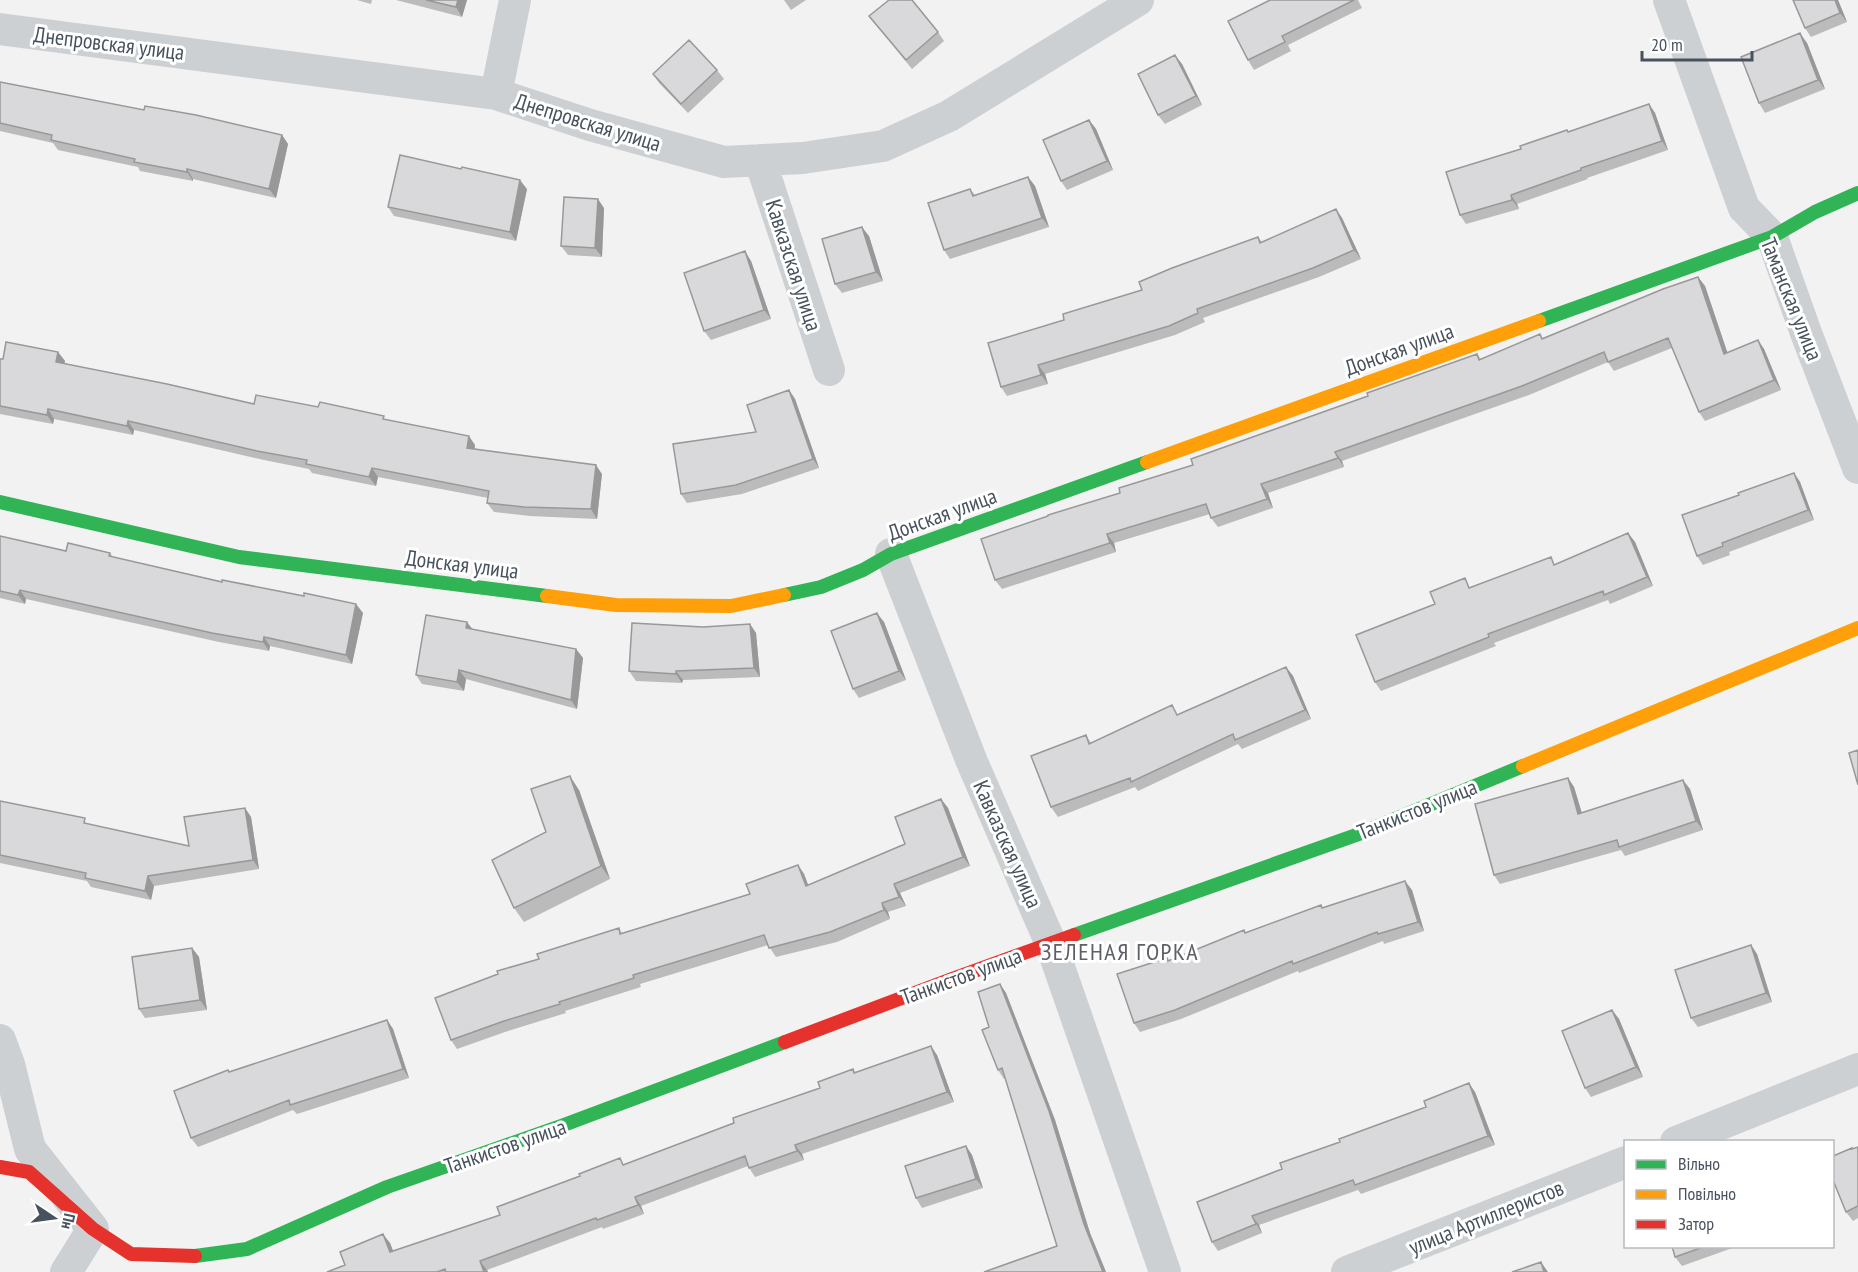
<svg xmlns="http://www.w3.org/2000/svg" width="1858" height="1272" viewBox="0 0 1858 1272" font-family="'PT Sans Narrow',sans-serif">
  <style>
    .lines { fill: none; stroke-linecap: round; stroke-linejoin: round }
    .street { stroke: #cdd0d3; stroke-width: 32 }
    .fast { stroke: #30b455; stroke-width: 14 }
    .slow { stroke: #ff9f0a; stroke-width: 14 }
    .jam { stroke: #e5322d; stroke-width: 14 }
    .wall { fill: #bbbbbc }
    .shaded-wall { fill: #989899 }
    .building { fill: #d9d9db; stroke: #989899; stroke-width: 1.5 }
    .labels { text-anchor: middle; stroke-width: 6; stroke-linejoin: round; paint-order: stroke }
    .street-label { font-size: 22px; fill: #48525e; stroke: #fff }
    .neighbourhood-label { font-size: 24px; letter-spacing: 1.5px; fill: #5d6066; stroke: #fff }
  </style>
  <rect width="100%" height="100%" fill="#f2f2f2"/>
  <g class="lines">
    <path class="street" d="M 1669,0 L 1744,208 L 1772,237 L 1806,333 L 1858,468
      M 0,29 L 496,94 L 590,125 L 724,162 L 803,158 L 883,146 L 949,116 L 1138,0
      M 496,94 L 515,0
      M 760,160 L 829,370
      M 891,554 L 972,762 L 1051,944 L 1165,1272
      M 0,1040 L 9,1064 L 30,1149 L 93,1229 L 66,1272
      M 1676,1142 L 1858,1069
      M 1347,1272 L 1626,1162"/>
    <path class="fast" d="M 1539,321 L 1772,237 L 1815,212 L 1858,193
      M 0,502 L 239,557 L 547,596
      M 784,595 L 821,587 L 863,570 L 891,554 L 1147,462
      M 1074,935 L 1359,834 L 1523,766
      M 195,1256 L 247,1249 L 387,1187 L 561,1126 L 785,1042"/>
    <path class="slow" d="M 1147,462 L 1539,321
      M 547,596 L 616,605 L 731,606 L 784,595
      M 1523,766 L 1858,628"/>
    <path class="jam" d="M 785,1042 L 952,979 L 1074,935
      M 0,1167 L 29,1172 L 93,1229 L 131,1254 L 195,1256"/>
  </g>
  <path class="wall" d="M 357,0 L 372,0 L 371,4 Z
    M 396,0 L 467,0 L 462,17 Z
    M 784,0 L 806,0 L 791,10 Z
    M 1270,0 L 1358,0 L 1362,8 L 1288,45 L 1291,51 L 1254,70 L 1248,60 Z
    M 1838,0 L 1847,22 L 1811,37 L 1805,28 Z
    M 869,16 L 938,32 L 944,41 L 912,69 L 876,25 Z
    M 1807,43 L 1825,89 L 1765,113 L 1759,103 Z
    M 1182,64 L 1202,105 L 1165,124 L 1158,115 Z
    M 717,70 L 724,79 L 688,113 L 659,83 L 653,74 Z
    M 0,82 L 144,110 L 282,135 L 288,144 L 276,198 L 193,179 L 193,181 L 140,171 L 138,167 L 58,150 L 53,143 L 0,131 Z
    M 1649,104 L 1655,113 L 1668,150 L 1587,178 L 1588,179 L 1517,204 L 1519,209 L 1466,224 L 1460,215 L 1521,149 Z
    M 1089,120 L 1096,129 L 1113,170 L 1067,190 L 1061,181 Z
    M 1028,177 L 1035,186 L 1049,227 L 950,259 L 944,250 L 970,189 L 975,195 Z
    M 527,189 L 516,241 L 394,216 L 388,207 Z
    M 604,208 L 602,257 L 568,255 L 561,246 Z
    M 1336,209 L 1342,218 L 1361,259 L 1319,277 L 1203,318 L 1205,322 L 1175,335 L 1045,374 L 1048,384 L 1007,396 L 1001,387 L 1064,320 L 1142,290 L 1258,237 L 1262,242 Z
    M 869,236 L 883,281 L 842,293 L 835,284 Z
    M 751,261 L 771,319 L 711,340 L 704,331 Z
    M 1698,277 L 1705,286 L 1727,353 L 1758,340 L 1764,349 L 1781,390 L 1705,421 L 1699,412 L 1672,348 L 1614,371 L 1608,362 L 1529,395 L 1342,461 L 1344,467 L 1268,493 L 1273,508 L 1218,527 L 1211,518 L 1210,514 L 1114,543 L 1116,552 L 1002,589 L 995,580 L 1120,493 L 1477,354 L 1481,359 L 1540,334 L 1542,338 Z
    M 58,352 L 65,361 L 64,363 L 254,404 L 387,420 L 475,445 L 475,449 L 602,474 L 597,519 L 530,516 L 494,512 L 487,503 L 488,498 L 378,477 L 376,486 L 312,473 L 309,469 L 264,460 L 134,430 L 133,435 L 54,419 L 53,424 L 0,414 L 0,359 L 3,359 Z
    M 789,390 L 795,399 L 819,468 L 742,494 L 687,503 L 681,494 L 756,432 Z
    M 1794,473 L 1800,482 L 1814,520 L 1729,552 L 1730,555 L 1703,565 L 1697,556 L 1739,495 Z
    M 1628,533 L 1635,542 L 1653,586 L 1610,604 L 1608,600 L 1494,643 L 1496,646 L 1381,691 L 1375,682 L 1435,604 L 1472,587 L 1556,564 Z
    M 0,536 L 66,551 L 110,553 L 113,557 L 363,613 L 352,664 L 270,646 L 269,651 L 219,642 L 26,599 L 25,604 L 0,598 Z
    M 884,622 L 906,680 L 859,698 L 853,689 Z
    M 750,624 L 756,633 L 760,677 L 683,680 L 682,683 L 636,681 L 629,671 L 703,627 Z
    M 472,629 L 576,649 L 583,658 L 577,709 L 466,679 L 464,691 L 422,684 L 416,675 Z
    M 1286,667 L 1293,676 L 1311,719 L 1242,749 L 1238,744 L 1138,791 L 1135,787 L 1058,817 L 1051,807 L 1086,735 L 1091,743 L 1179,714 Z
    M 1568,778 L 1574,787 L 1582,813 L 1690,789 L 1703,830 L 1625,856 L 1621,850 L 1500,884 L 1494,875 Z
    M 579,790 L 610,879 L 524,922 L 514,908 L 546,832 Z
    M 941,799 L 948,808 L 970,866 L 900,893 L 906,906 L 888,912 L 890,919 L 837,942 L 776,957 L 768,945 L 640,984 L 641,987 L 565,1011 L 566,1013 L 511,1030 L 457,1049 L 451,1040 L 539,959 L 619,928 L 622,933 L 750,894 L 798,865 L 804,874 L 808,885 L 905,844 Z
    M 0,801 L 90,825 L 189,846 L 245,808 L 251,817 L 259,869 L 154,886 L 151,900 L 91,887 L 87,881 L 0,863 Z
    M 1412,890 L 1424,931 L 1384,944 L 1383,941 L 1299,973 L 1298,971 L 1181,1019 L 1140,1032 L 1134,1023 L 1167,958 L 1169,960 L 1244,930 L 1246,933 L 1321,905 L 1323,908 Z
    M 1751,945 L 1757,954 L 1772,1002 L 1698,1027 L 1691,1018 Z
    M 192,948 L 199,957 L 207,1010 L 145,1018 L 139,1009 Z
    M 1000,984 L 1006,993 L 1055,1120 L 1090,1233 L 1106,1272 L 984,1272 L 1057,1246 L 1005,1078 L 1004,1079 L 998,1070 L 989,1027 Z
    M 1612,1010 L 1619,1019 L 1643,1077 L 1591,1097 L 1585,1088 Z
    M 387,1020 L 393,1029 L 409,1078 L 297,1114 L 293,1110 L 198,1147 L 191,1138 L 228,1070 L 230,1072 Z
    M 937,1055 L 954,1102 L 802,1154 L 804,1160 L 755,1177 L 748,1166 L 641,1206 L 644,1214 L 603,1229 L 602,1227 L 487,1270 L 488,1272 L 327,1272 L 345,1265 L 390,1243 L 393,1251 L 500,1215 L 820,1088 L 853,1069 L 855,1072 Z
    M 1475,1092 L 1495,1145 L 1361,1194 L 1358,1190 L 1259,1225 L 1262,1233 L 1218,1251 L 1212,1242 L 1340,1142 Z
    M 966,1146 L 972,1155 L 983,1188 L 922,1208 L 916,1198 Z
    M 1858,1147 L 1858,1218 L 1853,1221 L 1846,1212 L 1853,1149 Z
    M 1672,1246 L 1738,1246 L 1682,1266 L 1675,1257 Z"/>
  <path class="shaded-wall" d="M 458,0 L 467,0 L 462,17 L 456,7 Z
    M 1835,0 L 1838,0 L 1847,22 L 1840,13 Z
    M 1800,33 L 1807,43 L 1825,89 L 1818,80 Z
    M 1175,55 L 1182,64 L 1202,105 L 1196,96 Z
    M 1649,104 L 1655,113 L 1668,150 L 1662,141 Z
    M 1089,120 L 1096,129 L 1113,170 L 1107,161 Z
    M 282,135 L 288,144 L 276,198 L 269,189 Z
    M 187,169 L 193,179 L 193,181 L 187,172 Z
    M 1028,177 L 1035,186 L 1049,227 L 1042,218 Z
    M 520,180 L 527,189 L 516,241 L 510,232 Z
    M 1511,195 L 1517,204 L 1519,209 L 1512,200 Z
    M 598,199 L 604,208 L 602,257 L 595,248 Z
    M 1336,209 L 1342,218 L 1361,259 L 1354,250 Z
    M 862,227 L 869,236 L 883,281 L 876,272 Z
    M 745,251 L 751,261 L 771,319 L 764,310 Z
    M 1698,277 L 1705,286 L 1731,363 L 1724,354 Z
    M 1758,340 L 1764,349 L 1781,390 L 1774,380 Z
    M 58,352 L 65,361 L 63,371 L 56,362 Z
    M 1038,365 L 1045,374 L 1048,384 L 1041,375 Z
    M 789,390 L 795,399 L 819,468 L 813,459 Z
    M 48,409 L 54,419 L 53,424 L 47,415 Z
    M 128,421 L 134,430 L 133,435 L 127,426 Z
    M 469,436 L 475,445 L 473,457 L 467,448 Z
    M 1335,452 L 1342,461 L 1344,467 L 1338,458 Z
    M 596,465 L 602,474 L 597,519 L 591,509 Z
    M 372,468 L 378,477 L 376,486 L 369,477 Z
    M 1794,473 L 1800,482 L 1814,520 L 1808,510 Z
    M 1261,484 L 1268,493 L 1273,508 L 1267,499 Z
    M 1628,533 L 1635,542 L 1653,586 L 1647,577 Z
    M 1107,534 L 1114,543 L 1116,552 L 1110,543 Z
    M 20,590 L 26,599 L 25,604 L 18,595 Z
    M 356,604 L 363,613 L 352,664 L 346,655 Z
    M 877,613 L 884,622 L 906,680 L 899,671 Z
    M 467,622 L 474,631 L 466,628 Z
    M 750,624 L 756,633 L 760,677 L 754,668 Z
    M 264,637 L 270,646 L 269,651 L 263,642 Z
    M 576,649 L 583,658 L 577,709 L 571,700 Z
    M 1286,667 L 1293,676 L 1311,719 L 1305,710 Z
    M 459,670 L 466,679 L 464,691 L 457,682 Z
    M 676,671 L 683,680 L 682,683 L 676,674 Z
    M 570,776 L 579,790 L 610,879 L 601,866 Z
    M 1568,778 L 1574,787 L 1585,824 L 1578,814 Z
    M 1683,780 L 1690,789 L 1703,830 L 1696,821 Z
    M 941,799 L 948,808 L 970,866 L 963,857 Z
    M 245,808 L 251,817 L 259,869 L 253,860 Z
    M 798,865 L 804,874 L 812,895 L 806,886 Z
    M 148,876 L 154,886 L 151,900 L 145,891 Z
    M 1405,881 L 1412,890 L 1424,931 L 1418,922 Z
    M 894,884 L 900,893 L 906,906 L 899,897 Z
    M 882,903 L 888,912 L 890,919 L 884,910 Z
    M 1751,945 L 1757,954 L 1772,1002 L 1766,993 Z
    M 192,948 L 199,957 L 207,1010 L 200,1000 Z
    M 1000,984 L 1006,993 L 1055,1120 L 1090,1233 L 1106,1272 L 1103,1272 L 1084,1224 Z
    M 1612,1010 L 1619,1019 L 1643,1077 L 1636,1067 Z
    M 387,1020 L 393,1029 L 409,1078 L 403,1069 Z
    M 931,1046 L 937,1055 L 954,1102 L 947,1092 Z
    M 1469,1083 L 1475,1092 L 1495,1145 L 1488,1136 Z
    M 795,1145 L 802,1154 L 804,1160 L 797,1151 Z
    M 966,1146 L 972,1155 L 983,1188 L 976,1179 Z
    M 635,1197 L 641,1206 L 644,1214 L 638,1205 Z
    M 1252,1216 L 1259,1225 L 1262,1233 L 1256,1224 Z
    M 383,1234 L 390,1243 L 397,1261 L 390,1252 Z
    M 480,1261 L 487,1270 L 488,1272 L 484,1272 Z
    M 1541,1262 L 1548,1272 L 1544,1272 Z"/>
  <path class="building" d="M 426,0 L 458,0 L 456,7 Z
    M 889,0 L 912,0 L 938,32 L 906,60 L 869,16 Z
    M 1270,0 L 1354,0 L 1282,36 L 1285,42 L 1248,60 L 1228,21 Z
    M 1793,0 L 1835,0 L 1840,13 L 1805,28 Z
    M 1800,33 L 1818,80 L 1759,103 L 1741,57 Z
    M 689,40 L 717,70 L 681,104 L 653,74 Z
    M 1175,55 L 1196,96 L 1158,115 L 1138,74 Z
    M 0,82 L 144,110 L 145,106 L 196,115 L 282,135 L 269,189 L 187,169 L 187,172 L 134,162 L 135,159 L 51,140 L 52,135 L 0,123 Z
    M 1649,104 L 1662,141 L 1581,168 L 1581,170 L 1511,195 L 1512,200 L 1460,215 L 1446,172 L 1521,149 L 1520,146 L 1567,130 L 1568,132 Z
    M 1089,120 L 1107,161 L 1061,181 L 1043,140 Z
    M 400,155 L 461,169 L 462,167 L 520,180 L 510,232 L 388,207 Z
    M 1028,177 L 1042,218 L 944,250 L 928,203 L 970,189 L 973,196 Z
    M 564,197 L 598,199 L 595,248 L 561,246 Z
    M 1336,209 L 1354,250 L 1313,268 L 1197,309 L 1198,313 L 1169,326 L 1038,365 L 1041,375 L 1001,387 L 988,343 L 1064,320 L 1063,314 L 1142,290 L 1139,282 L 1172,268 L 1258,237 L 1260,243 Z
    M 862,227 L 876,272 L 835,284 L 822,239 Z
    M 745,251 L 764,310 L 704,331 L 684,273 Z
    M 1698,277 L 1724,354 L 1758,340 L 1774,380 L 1699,412 L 1668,338 L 1608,362 L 1604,352 L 1522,386 L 1335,452 L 1338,458 L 1261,484 L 1267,499 L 1211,518 L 1206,504 L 1107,534 L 1110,543 L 995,580 L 981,539 L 1048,516 L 1048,515 L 1120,493 L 1119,488 L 1193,465 L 1191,459 L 1368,396 L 1367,393 L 1477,354 L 1479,360 L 1540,334 L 1542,339 L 1663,289 Z
    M 6,342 L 58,352 L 56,362 L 167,384 L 254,404 L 256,395 L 318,407 L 320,402 L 384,416 L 383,419 L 469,436 L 467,448 L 596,465 L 591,509 L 524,507 L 487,503 L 489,491 L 372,468 L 369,477 L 306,464 L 307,460 L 257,451 L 128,421 L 127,426 L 48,409 L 47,415 L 0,406 L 0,359 L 3,359 Z
    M 789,390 L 813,459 L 736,485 L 681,494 L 673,444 L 756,432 L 747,405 Z
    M 1794,473 L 1808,510 L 1722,543 L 1723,546 L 1697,556 L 1682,515 L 1739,495 L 1738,493 Z
    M 1628,533 L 1647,577 L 1604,595 L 1603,591 L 1488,634 L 1489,637 L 1375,682 L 1356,635 L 1435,604 L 1430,592 L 1465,578 L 1469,588 L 1551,557 L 1554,565 Z
    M 0,536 L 66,551 L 68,543 L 110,553 L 109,556 L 222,582 L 222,580 L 304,596 L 304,593 L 356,604 L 346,655 L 264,637 L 263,642 L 212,633 L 20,590 L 18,595 L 0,591 Z
    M 877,613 L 899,671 L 853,689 L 831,631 Z
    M 426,615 L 467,622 L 466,628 L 576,649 L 571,700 L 459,670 L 457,682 L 416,675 Z
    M 632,623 L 703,627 L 750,624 L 754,668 L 676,671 L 676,674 L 629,671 Z
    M 1286,667 L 1305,710 L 1235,740 L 1233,734 L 1131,782 L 1130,778 L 1051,807 L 1031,756 L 1086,735 L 1089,744 L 1172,705 L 1177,715 Z
    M 1858,750 L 1858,785 L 1849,753 Z
    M 570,776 L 601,866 L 514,908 L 492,860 L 546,832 L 531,789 Z
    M 1568,778 L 1578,814 L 1683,780 L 1696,821 L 1619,847 L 1617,840 L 1494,875 L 1475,804 Z
    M 941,799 L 963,857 L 894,884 L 899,897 L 882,903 L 884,910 L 830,932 L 769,948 L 764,935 L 633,975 L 634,978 L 559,1002 L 560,1004 L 504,1021 L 451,1040 L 435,998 L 498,974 L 497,971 L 539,959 L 537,954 L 619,928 L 620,934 L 750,894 L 746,884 L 798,865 L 806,886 L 905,844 L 895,817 Z
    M 0,801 L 85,818 L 84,823 L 189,846 L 184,817 L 245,808 L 253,860 L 148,876 L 145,891 L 85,878 L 86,873 L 0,855 Z
    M 1405,881 L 1418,922 L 1378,934 L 1377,932 L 1293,964 L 1292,961 L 1175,1010 L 1134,1023 L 1117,974 L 1167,958 L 1168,961 L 1244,930 L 1245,933 L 1321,905 L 1322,908 Z
    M 1751,945 L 1766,993 L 1691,1018 L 1675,970 Z
    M 192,948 L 200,1000 L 139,1009 L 132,957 Z
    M 1000,984 L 1049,1111 L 1084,1224 L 1103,1272 L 984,1272 L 1057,1246 L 1002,1068 L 998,1070 L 982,1030 L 989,1027 L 978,992 Z
    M 1612,1010 L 1636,1067 L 1585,1088 L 1562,1031 Z
    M 387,1020 L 403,1069 L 290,1105 L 289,1100 L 191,1138 L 174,1091 L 228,1070 L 229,1072 Z
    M 931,1046 L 947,1092 L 795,1145 L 797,1151 L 749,1168 L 745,1156 L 635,1197 L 638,1205 L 597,1220 L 596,1218 L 480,1261 L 484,1272 L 446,1272 L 445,1269 L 437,1272 L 327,1272 L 345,1265 L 340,1252 L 383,1234 L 390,1252 L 500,1215 L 497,1207 L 580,1176 L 579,1174 L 620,1158 L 623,1165 L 734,1123 L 733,1118 L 820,1088 L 818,1082 L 853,1069 L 854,1073 Z
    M 1469,1083 L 1488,1136 L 1355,1185 L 1353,1180 L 1252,1216 L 1256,1224 L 1212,1242 L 1197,1202 L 1282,1169 L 1280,1163 L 1340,1142 L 1339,1139 L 1426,1107 L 1424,1101 Z
    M 966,1146 L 976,1179 L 916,1198 L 905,1166 Z
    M 1858,1147 L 1858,1206 L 1846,1212 L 1833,1180 L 1833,1156 L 1852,1148 L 1852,1149 Z
    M 1672,1246 L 1706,1246 L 1675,1257 Z
    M 1541,1262 L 1544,1272 L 1512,1272 Z"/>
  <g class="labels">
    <g class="street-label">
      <text transform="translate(109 43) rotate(7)" y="8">Днепровская улица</text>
      <text transform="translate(588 122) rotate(17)" y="8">Днепровская улица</text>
      <text transform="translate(794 265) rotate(72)" y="8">Кавказская улица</text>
      <text transform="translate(1792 299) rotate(68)" y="8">Таманская улица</text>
      <text transform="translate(1399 349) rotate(-20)" y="8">Донская улица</text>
      <text transform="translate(942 514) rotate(-20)" y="8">Донская улица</text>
      <text transform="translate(462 564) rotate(7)" y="8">Донская улица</text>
      <text transform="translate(1417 809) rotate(-22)" y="8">Танкистов улица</text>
      <text transform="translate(1008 844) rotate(66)" y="8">Кавказская улица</text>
      <text transform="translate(961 976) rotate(-20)" y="8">Танкистов улица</text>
      <text transform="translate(505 1146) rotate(-19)" y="8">Танкистов улица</text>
      <text transform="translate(1486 1217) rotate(-22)" y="8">улица Артиллеристов</text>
    </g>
    <g class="neighbourhood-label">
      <text x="1120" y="960">ЗЕЛЕНАЯ ГОРКА</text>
    </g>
  </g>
  <rect x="1624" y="1140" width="210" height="108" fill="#ffffff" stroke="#b6babf" stroke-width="1.5"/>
  <rect x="1636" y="1160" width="30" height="9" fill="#30b455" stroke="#b6babf" stroke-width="1.5"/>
  <text x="1678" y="1170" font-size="18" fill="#48525e">Вільно</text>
  <rect x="1636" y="1190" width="30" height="9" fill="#ff9f0a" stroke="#b6babf" stroke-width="1.5"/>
  <text x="1678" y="1200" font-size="18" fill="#48525e">Повільно</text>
  <rect x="1636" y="1220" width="30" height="9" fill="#e5322d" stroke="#b6babf" stroke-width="1.5"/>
  <text x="1678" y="1230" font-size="18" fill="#48525e">Затор</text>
  <g transform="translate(54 1218) rotate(103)" stroke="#ffffff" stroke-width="4.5" paint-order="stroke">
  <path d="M0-4.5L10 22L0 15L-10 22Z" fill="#48525e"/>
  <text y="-9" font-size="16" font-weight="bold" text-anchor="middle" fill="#48525e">Пн</text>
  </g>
  <path d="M1642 51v9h110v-9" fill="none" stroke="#48525e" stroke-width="3"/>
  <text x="1651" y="51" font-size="18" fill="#48525e" stroke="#ffffff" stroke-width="4.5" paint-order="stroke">20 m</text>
</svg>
